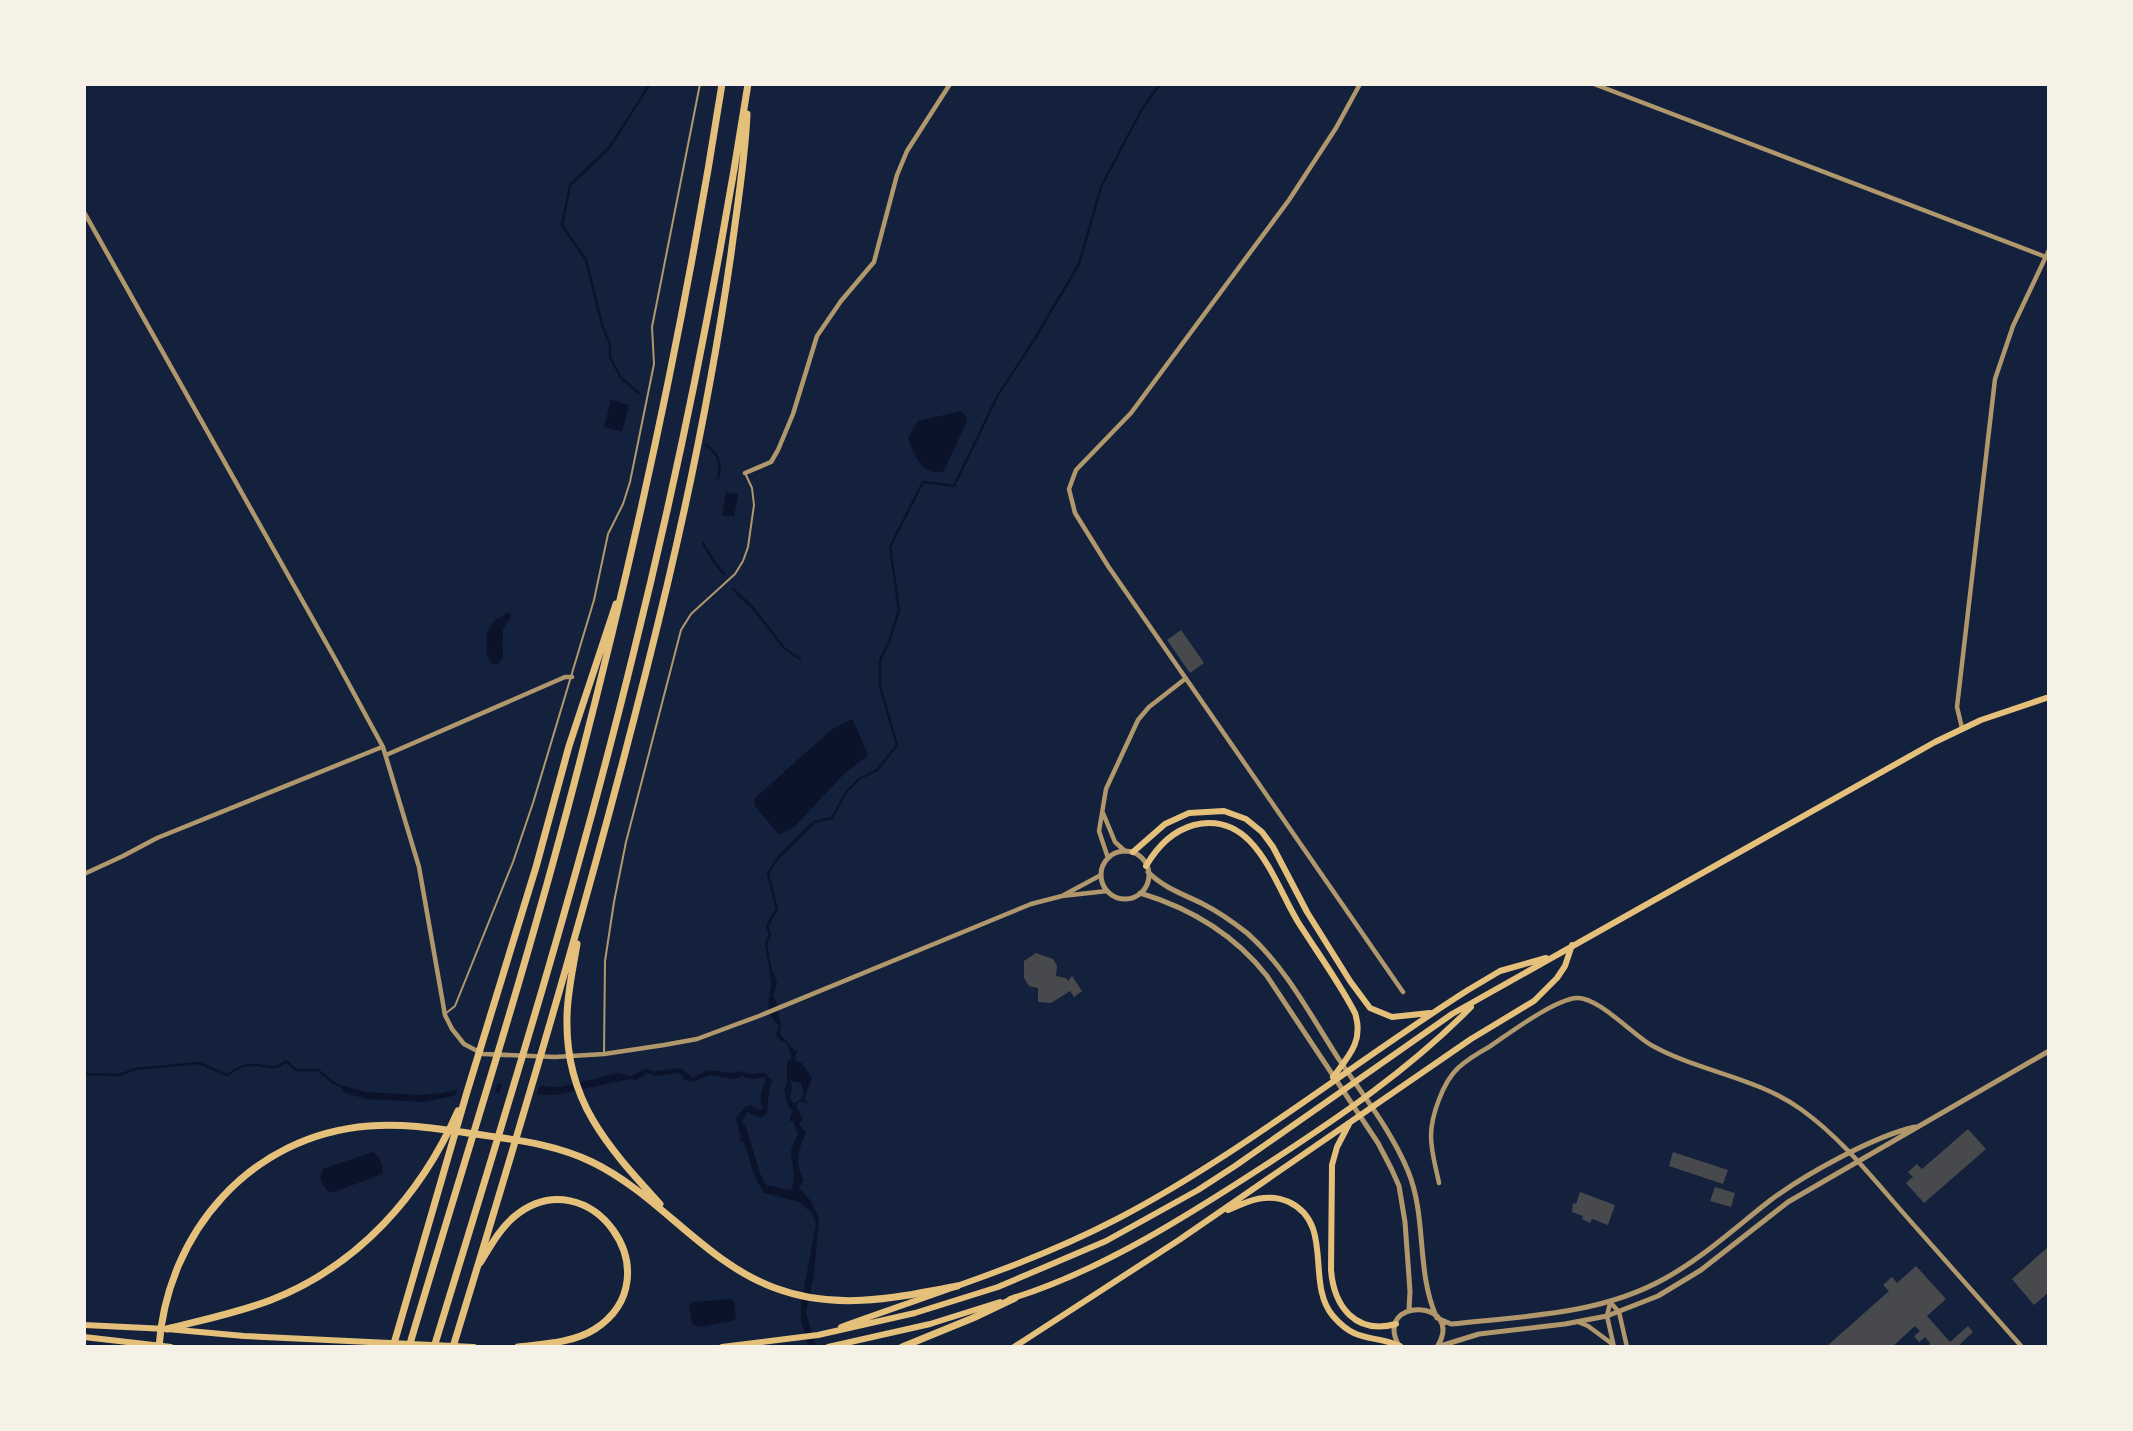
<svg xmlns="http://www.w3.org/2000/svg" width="2133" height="1431" viewBox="0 0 2133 1431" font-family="Poppins,sans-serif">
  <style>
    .water { fill: #0b132b; fill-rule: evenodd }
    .pier { fill: #14213d }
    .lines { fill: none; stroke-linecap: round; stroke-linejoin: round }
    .stream { stroke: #0b132b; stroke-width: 2.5 }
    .building { fill: #48494c }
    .service { stroke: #b1986c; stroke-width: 2 }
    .minor { stroke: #b1986c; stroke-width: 4.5 }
    .tertiary { stroke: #b1986c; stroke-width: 5 }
    .primary { stroke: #e5c07b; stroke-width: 6 }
    .motorway { stroke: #e5c07b; stroke-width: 7 }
  </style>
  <rect width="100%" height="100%" fill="#14213d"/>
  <path class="water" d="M 611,400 L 629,405 L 622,432 L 604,427 Z
    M 961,411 L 967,417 L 967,421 L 944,471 C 922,478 913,453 908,437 L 918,421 Z
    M 726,492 L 738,494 L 734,517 L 722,515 Z
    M 509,612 L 511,616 L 503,629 L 503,645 L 500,646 L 503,647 L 503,657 L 498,664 L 492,664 L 488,658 L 490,655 L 487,655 C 486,632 485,624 509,612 Z
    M 850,720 L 853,720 L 868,755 L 845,773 L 794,827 L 779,835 L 755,806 L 754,799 L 831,730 Z
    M 773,970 L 777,983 L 773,997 C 780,1004 776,1014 781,1022 L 780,1034 L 794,1050 L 797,1050 L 795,1060 L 802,1063 L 812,1078 L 804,1099 L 810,1104 L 800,1101 L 796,1106 L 803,1119 L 799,1124 L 806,1133 C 799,1145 794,1168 804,1179 L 799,1188 L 811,1201 L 819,1219 L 814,1275 L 806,1312 L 816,1347 L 809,1347 L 801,1321 L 801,1304 L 816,1224 L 812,1214 L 800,1202 L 764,1193 C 761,1187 756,1180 754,1174 C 750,1163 748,1152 743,1141 L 739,1142 L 741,1139 L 736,1118 L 745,1107 L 750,1105 L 759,1110 L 763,1108 C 759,1099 760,1091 766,1081 L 764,1077 L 752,1079 L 742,1076 L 734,1079 L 709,1075 L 693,1082 L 682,1079 L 684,1076 L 679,1073 L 654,1076 L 647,1073 L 637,1080 L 630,1079 L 555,1095 L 474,1092 L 423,1102 L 366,1099 L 342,1092 L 345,1086 L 366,1092 L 419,1095 L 443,1093 L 482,1083 L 560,1087 L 618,1073 L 630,1076 L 646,1069 L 654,1071 L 680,1068 L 693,1078 L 707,1070 L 733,1073 L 739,1071 L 749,1074 L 765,1073 L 772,1080 L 769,1091 L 767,1114 L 760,1118 L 747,1112 L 742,1122 L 746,1127 L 760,1173 L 766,1185 L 791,1190 C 796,1180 793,1166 791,1156 C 790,1148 795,1141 798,1134 L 793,1121 L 789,1121 L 793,1110 L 789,1108 L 784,1091 L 787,1083 L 787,1061 L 791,1059 L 791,1055 L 787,1044 L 780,1040 L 776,1035 L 779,1025 C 758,1009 776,994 769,972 ZM 790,1081 L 801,1083 L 804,1095 L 802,1098 L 794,1104 L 790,1098 L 792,1087 Z
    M 373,1152 C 379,1154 385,1169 382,1174 L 332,1193 L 326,1190 L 320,1179 L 323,1169 Z
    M 731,1299 L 734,1301 L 736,1318 L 733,1321 L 700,1327 L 692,1324 L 689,1306 L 692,1302 Z"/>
  <path class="pier" d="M 475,1080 L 499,1080 L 494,1096 L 474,1095 L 453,1101 L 459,1085 Z
    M 503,1081 L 540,1083 L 536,1097 L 498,1096 Z"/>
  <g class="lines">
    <path class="stream" d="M 639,393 L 621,378 L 610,357 L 610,344 L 602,325 L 586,260 L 562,225 L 570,185 L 609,148 L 650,84
      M 706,445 C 719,455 722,463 718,478
      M 703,543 L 714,562 L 724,574
      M 733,589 L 754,609 L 784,648 L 800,659
      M 771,972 L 766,944 L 770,934 L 767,926 L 777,909 L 768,874 L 772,866 L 780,856 L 814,822 L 832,818 L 846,792 L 859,779 L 877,770 L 897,745 L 880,686 L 880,660 L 889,642 L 899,610 L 890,547 L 923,482 L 954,486 L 998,395 L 1034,340 L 1079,264 L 1101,187 L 1142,109 L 1160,84
      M 84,1074 L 120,1075 L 135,1069 L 199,1063 L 227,1075 C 235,1070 243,1064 254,1065 C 268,1065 274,1072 286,1061 L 296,1070 L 318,1070 L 332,1082 L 346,1089"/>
  </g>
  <path class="building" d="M 1181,630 L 1204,663 L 1190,673 L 1167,640 Z
    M 1036,953 L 1053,959 L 1057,966 L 1056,976 L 1066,978 L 1068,981 L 1072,976 L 1082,991 L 1074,997 L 1070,991 L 1051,1003 L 1038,1002 L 1038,988 L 1029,986 L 1024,978 L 1024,961 Z
    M 1968,1129 L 1986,1149 L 1924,1203 L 1906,1183 L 1913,1177 L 1908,1172 L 1917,1164 L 1922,1169 Z
    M 1673,1152 L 1728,1170 L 1723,1184 L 1669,1166 Z
    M 1715,1187 L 1735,1193 L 1731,1207 L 1710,1201 Z
    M 1580,1192 L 1615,1205 L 1608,1225 L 1592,1219 L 1590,1223 L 1582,1219 L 1583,1216 L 1572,1212 L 1573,1203 L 1576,1204 Z
    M 2049,1246 L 2049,1292 L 2034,1305 L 2012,1279 Z
    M 1916,1266 L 1946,1299 L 1927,1316 L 1950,1342 L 1968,1326 L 1973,1332 L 1957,1347 L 1929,1347 L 1930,1343 L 1925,1337 L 1919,1342 L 1914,1336 L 1920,1331 L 1915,1326 L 1892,1347 L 1826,1347 L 1889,1291 L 1883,1285 L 1892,1277 L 1897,1283 Z"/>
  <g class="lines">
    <path class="service" d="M 445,1014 L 455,1006 L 513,862 L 533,803 L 594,600 L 608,534 L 623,504 L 630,482 L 654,364 L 652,327 L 700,84
      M 604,1053 L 605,961 L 614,902 L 626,842 L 681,630 L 691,614 L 735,574 L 743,561 L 748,547 L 754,505 L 752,488 L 745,473"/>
    <path class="minor" d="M 1360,84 L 1336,128 L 1289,200 L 1131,413 L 1076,470 L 1069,489 L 1075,513 L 1108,566 L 1403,992
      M 1594,84 L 2046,257
      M 84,212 L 338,664 L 383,747 L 419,867 L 445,1015 L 452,1029 L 464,1044 L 483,1054 L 555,1057 L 604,1054 L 664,1045 L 697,1039 L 759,1016 L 1031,904 L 1062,896 L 1107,891
      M 745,473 L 771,462 L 778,450 L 793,414 L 817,336 L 841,301 L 874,262 L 897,175 L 907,151 L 950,84
      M 1962,728 L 1957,707 L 1995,379 L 2013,326 L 2049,250
      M 386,755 L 565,677 L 572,677
      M 1103,813 L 1115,842 L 1125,851
      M 1108,858 L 1099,831 L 1106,789 L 1138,720 L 1149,707 L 1185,679
      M 84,874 L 123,856 L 157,838 L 382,747
      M 1062,896 L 1101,875
      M 1439,1183 C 1436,1168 1431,1152 1431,1136 C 1431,1116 1443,1082 1458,1068 C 1467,1060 1478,1053 1489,1047 C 1510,1033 1552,1001 1576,998 C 1597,996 1631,1033 1651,1045 C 1699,1072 1757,1077 1802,1110 C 1845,1141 1878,1185 1913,1224 C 1949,1265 1986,1306 2022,1347
      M 1610,1302 L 1619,1312 L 1627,1347
      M 1610,1303 L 1607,1316 L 1614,1347
      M 1578,1322 L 1588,1326 L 1611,1343"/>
    <path class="tertiary" d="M1101 875a24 24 0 1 1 48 0a24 24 0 1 1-48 0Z
      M 1148,872 C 1164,888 1183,894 1203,904 C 1219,912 1233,922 1247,933 C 1285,966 1311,1016 1338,1058 C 1362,1094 1391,1130 1408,1171 C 1427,1217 1416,1270 1436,1316
      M 1140,893 C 1190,908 1234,934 1267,976 L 1378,1143 L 1392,1170 L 1399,1186 L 1405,1222 L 1410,1291 L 1409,1310
      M 1437,1318 L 1451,1324 C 1524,1316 1599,1315 1664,1279 C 1704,1257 1737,1226 1772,1199 C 1806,1174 1874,1136 1915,1127
      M 1399,1346 C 1372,1296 1467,1299 1437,1347
      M 1437,1347 L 1479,1334 L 1565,1324 L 1607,1316 L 1658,1296 L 1701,1270 L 1788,1202 L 2049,1051"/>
    <path class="primary" d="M 1133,852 L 1165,824 L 1189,813 L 1224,811 L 1246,819 L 1262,832 L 1273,847 L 1307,912 L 1350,981 L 1370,1008 L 1392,1017 L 1430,1013
      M 1146,866 C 1157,847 1172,831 1194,825 C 1255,810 1274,883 1298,922 C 1317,952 1339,982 1355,1013 C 1364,1041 1349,1056 1333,1077
      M 1349,1124 L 1337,1147 L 1332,1165 L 1331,1270 C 1334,1307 1356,1335 1396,1324
      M 1228,1210 C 1248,1201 1267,1192 1289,1202 C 1335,1224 1305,1283 1333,1316 C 1357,1344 1373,1334 1400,1346
      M 1010,1299 C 1099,1272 1187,1216 1264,1166 C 1338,1118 1409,1070 1471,1007
      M 84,1325 L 167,1329 L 244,1336 L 474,1347
      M 841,1327 C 934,1293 1029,1265 1117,1219 C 1241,1154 1350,1065 1468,990 L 1500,971 L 1546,958
      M 84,1337 L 171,1347
      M 722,1347 L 818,1335 L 915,1313 L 998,1287 L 1106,1241 L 1198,1190 L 1235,1166 L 1452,1014 L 1935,742 L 1981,720 L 2049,697
      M 828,1347 L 930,1324 L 1000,1302
      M 1014,1347 L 1179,1240 L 1471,1039 L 1534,1001 L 1557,978 L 1565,966 L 1572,945"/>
    <path class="motorway" d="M 577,944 C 573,969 567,994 567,1018 C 565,1101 608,1147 660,1204
      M 480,1263 C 490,1247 500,1228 515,1216 C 589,1156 676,1276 595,1329 C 573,1343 543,1344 518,1347
      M 167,1329 C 202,1320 237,1313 271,1300 C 358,1266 421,1195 458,1111
      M 159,1347 C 167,1232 251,1135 369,1126 C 405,1123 440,1129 475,1134 C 516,1140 555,1144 592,1162 C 660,1195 704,1262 775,1288 C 836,1311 895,1298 957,1286
      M 393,1347 L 467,1092 L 536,867 L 569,746 L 616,604
      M 409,1347 C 464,1161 524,976 573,788 C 634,556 685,321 722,84
      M 434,1347 C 504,1118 576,888 633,655 C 680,466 718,276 748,84
      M 453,1347 C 530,1095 606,842 667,586 C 693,476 715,365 731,254 C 737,207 745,161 747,114
      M 902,1347 L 973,1318 L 1015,1298"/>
  </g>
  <rect width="2133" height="1431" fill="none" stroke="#f6f1e7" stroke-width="172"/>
</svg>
